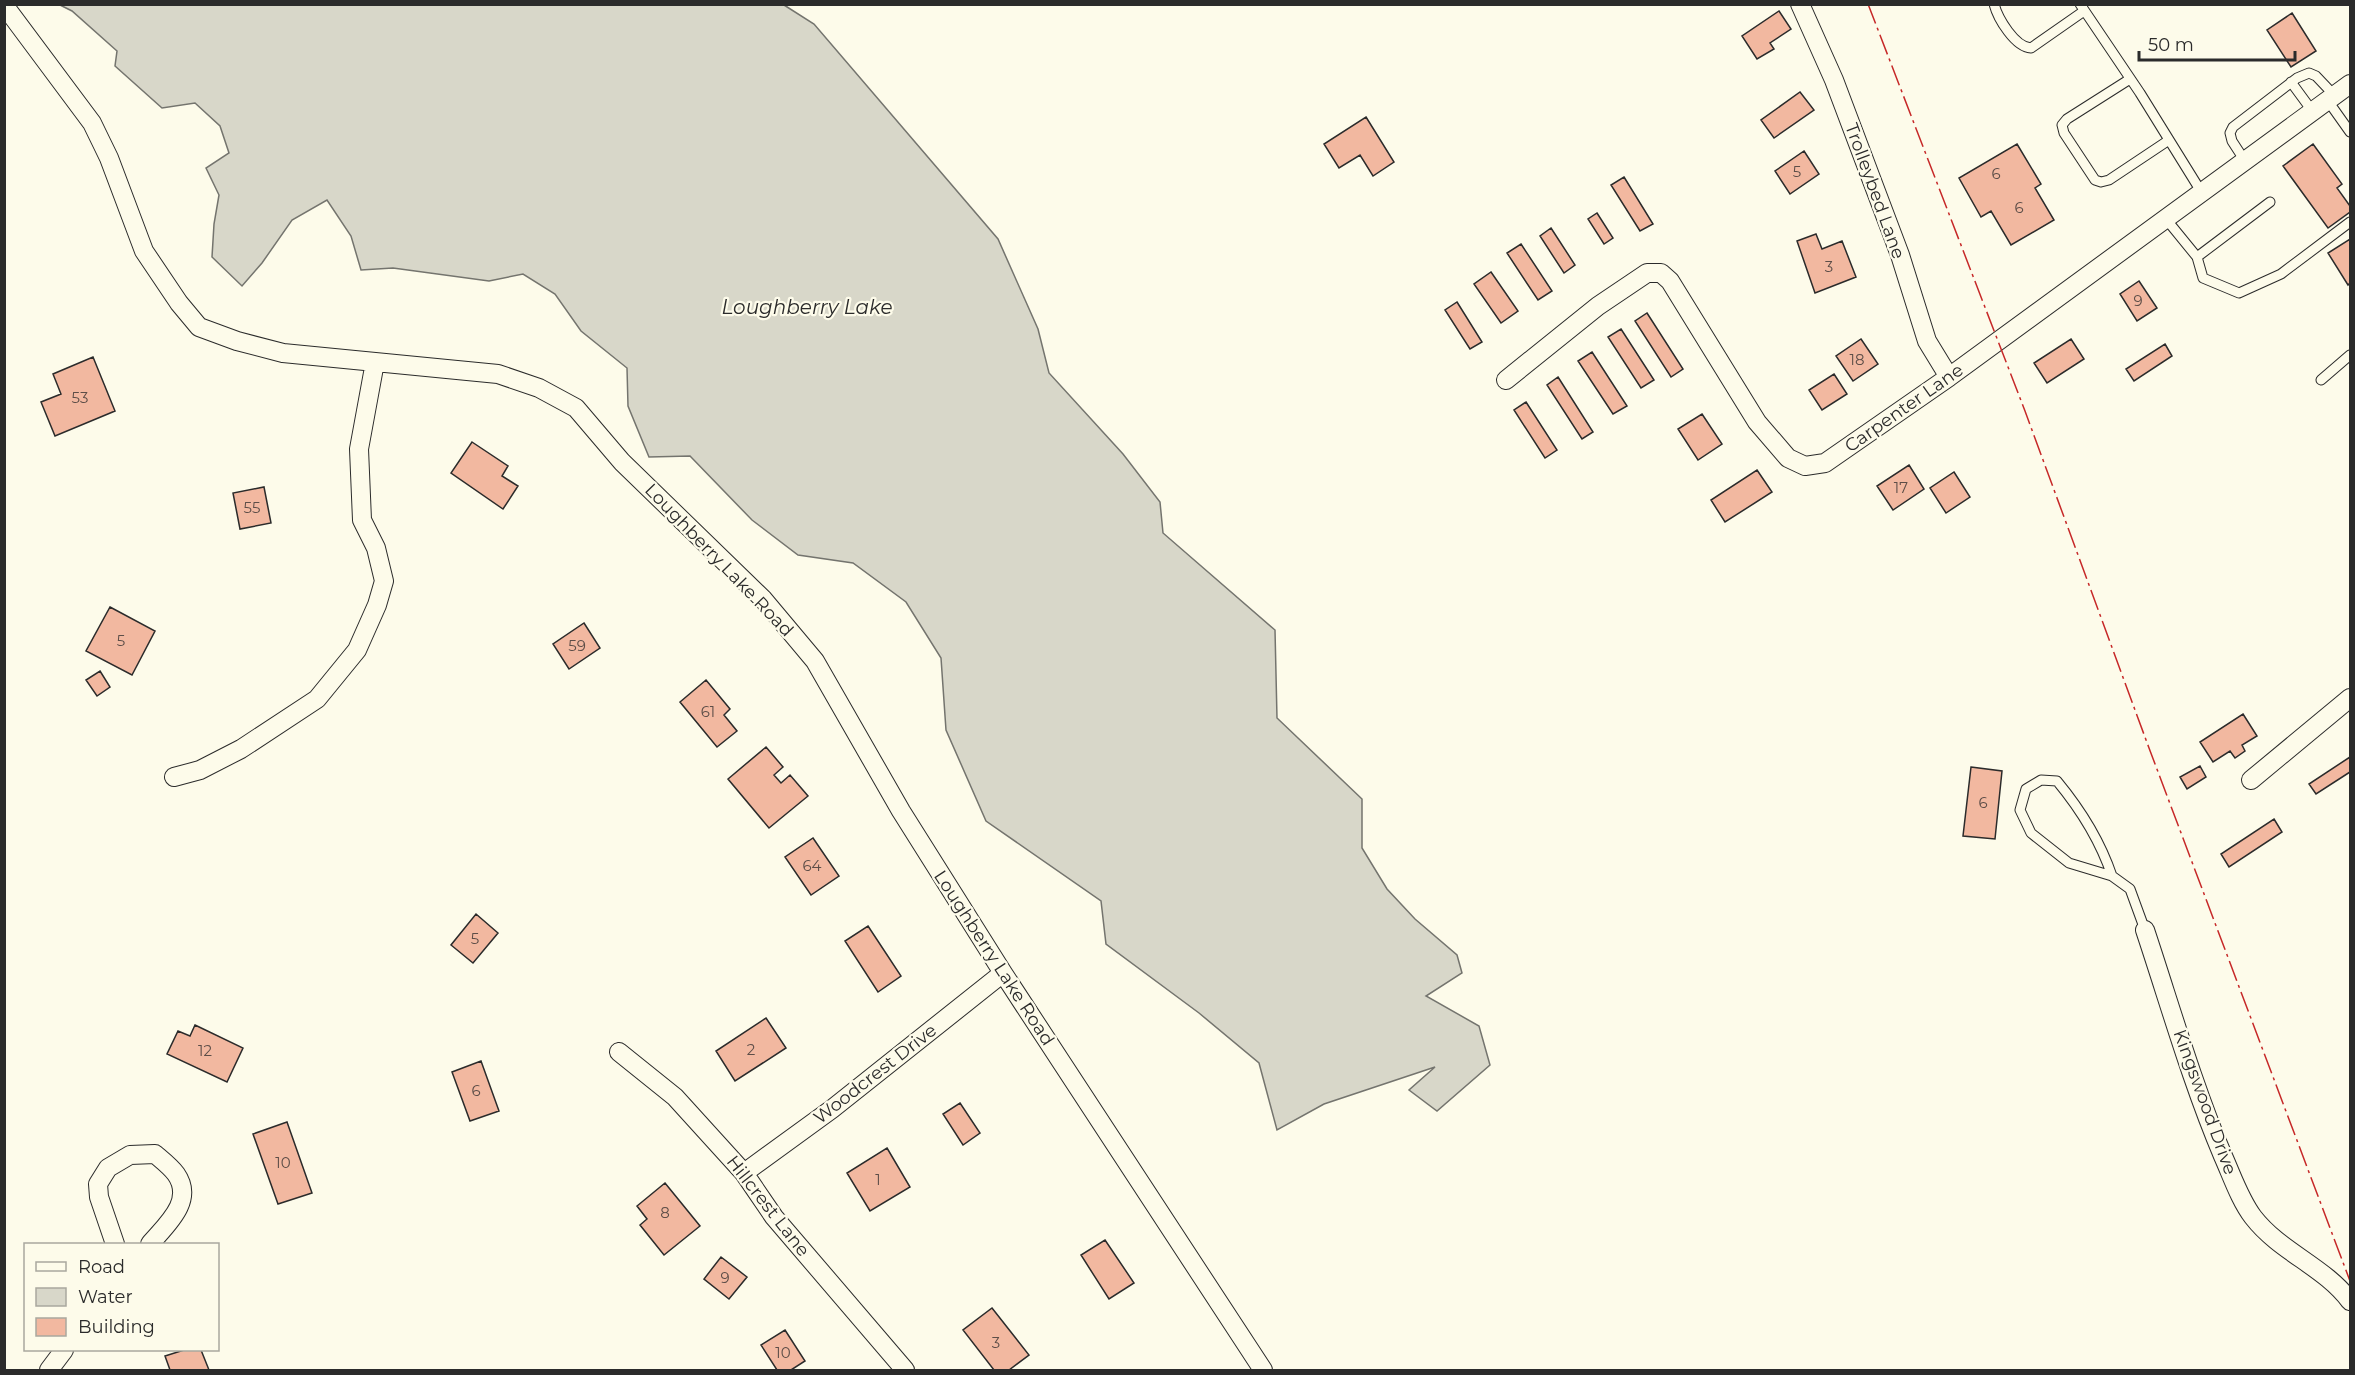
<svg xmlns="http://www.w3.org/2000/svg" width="2355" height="1375" viewBox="0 0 2355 1375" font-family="Montserrat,sans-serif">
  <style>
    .water { fill: #d8d7c9; stroke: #74746e; stroke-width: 1.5 }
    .building { fill: #f2b8a0; stroke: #2b2b2b; stroke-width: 1.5 }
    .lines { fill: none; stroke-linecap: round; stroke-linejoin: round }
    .lane-casing { stroke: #2b2b2b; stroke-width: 11 }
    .street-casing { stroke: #2b2b2b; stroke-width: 20 }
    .lane { stroke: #fdfbea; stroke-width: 9 }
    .street { stroke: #fdfbea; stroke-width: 18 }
    .power { stroke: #c62828; stroke-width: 1.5; stroke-dasharray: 21 4.5 3 4.5; stroke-linecap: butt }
    .labels { text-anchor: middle; stroke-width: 4.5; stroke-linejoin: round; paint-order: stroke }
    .number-label { font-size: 15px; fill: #5d4e48 }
    .street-label { font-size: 18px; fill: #2b2b2b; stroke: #fdfbea }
    .water-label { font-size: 20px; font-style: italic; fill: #2b2b2b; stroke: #fdfbea }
  </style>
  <rect width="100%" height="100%" fill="#fdfbea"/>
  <path class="water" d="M 784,5 L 814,24 L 998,239 L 1038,329 L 1049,373 L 1123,454 L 1160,502 L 1163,533 L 1275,630 L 1277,718 L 1362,799 L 1362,848 L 1387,889 L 1415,919 L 1457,955 L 1462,973 L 1426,996 L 1479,1026 L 1490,1065 L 1437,1111 L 1409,1090 L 1435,1067 L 1324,1104 L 1277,1130 L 1259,1063 L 1199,1013 L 1106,944 L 1101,901 L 986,821 L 946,730 L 941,658 L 906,602 L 853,563 L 798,555 L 752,520 L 690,456 L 649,457 L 628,406 L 627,368 L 581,331 L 555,294 L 523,274 L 489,281 L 393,268 L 361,270 L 351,236 L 327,200 L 292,220 L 262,263 L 242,286 L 212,257 L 214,224 L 219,195 L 206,168 L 229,153 L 220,126 L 195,103 L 162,108 L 115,66 L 117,51 L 72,11 L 60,5 Z"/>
  <path class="building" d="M 1779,11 L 1791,29 L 1770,43 L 1774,49 L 1757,59 L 1742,36 Z
    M 2292,13 L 2316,51 L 2291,67 L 2267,30 Z
    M 1800,92 L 1814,110 L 1774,138 L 1761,120 Z
    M 1366,117 L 1394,162 L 1373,176 L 1360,155 L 1339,168 L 1324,144 Z
    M 2017,144 L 2041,184 L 2035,188 L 2054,220 L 2011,245 L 1991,211 L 1981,217 L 1959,178 Z
    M 2313,144 L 2342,184 L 2337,188 L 2350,206 L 2350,212 L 2328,228 L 2283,166 Z
    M 1804,151 L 1819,174 L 1790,194 L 1775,171 Z
    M 1624,177 L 1653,224 L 1640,231 L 1611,185 Z
    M 1597,213 L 1613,238 L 1604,244 L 1588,219 Z
    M 1551,228 L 1575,265 L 1564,273 L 1540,236 Z
    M 1816,234 L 1822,249 L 1842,241 L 1856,277 L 1815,293 L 1797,241 Z
    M 2350,239 L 2350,283 L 2348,285 L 2328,253 Z
    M 1521,244 L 1552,291 L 1538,300 L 1507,253 Z
    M 1491,272 L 1518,311 L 1501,323 L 1474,284 Z
    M 2139,281 L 2157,308 L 2137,321 L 2120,294 Z
    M 1457,302 L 1482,342 L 1470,349 L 1445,310 Z
    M 1647,313 L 1683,369 L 1671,377 L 1635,321 Z
    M 1621,329 L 1654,380 L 1641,388 L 1608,337 Z
    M 1861,339 L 1878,364 L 1853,381 L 1836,356 Z
    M 2071,339 L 2084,359 L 2047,383 L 2034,363 Z
    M 2165,344 L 2172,356 L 2134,381 L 2126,369 Z
    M 1592,352 L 1627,406 L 1613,414 L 1578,361 Z
    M 93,357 L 115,411 L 55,436 L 41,402 L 61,394 L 53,374 Z
    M 1834,374 L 1847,394 L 1822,410 L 1809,390 Z
    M 1558,377 L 1593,432 L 1582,439 L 1547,385 Z
    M 1526,402 L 1557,450 L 1545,458 L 1514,410 Z
    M 1702,414 L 1722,444 L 1698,460 L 1678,429 Z
    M 472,442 L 508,466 L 502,476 L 518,486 L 503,509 L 451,473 Z
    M 1909,465 L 1924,489 L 1893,510 L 1877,486 Z
    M 1757,470 L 1772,492 L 1725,522 L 1711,500 Z
    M 1954,472 L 1970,497 L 1946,513 L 1930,488 Z
    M 264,487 L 271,523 L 240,529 L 233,493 Z
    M 110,607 L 155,631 L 132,675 L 86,651 Z
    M 584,623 L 600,648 L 569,669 L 553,644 Z
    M 100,671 L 110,687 L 97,696 L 86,680 Z
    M 706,680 L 730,709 L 724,715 L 737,731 L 717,747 L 680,702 Z
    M 2243,714 L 2257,736 L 2242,745 L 2245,751 L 2235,758 L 2230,751 L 2213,762 L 2200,742 Z
    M 766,747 L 783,767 L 774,775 L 781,783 L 790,775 L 808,796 L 769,828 L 728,779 Z
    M 2350,757 L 2350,772 L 2316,794 L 2309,784 Z
    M 2200,766 L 2206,777 L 2187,789 L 2180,777 Z
    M 1971,767 L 2002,771 L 1995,839 L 1963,836 Z
    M 2274,819 L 2282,832 L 2229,867 L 2221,854 Z
    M 813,838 L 839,876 L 811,895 L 785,857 Z
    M 476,914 L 498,933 L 473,963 L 451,945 Z
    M 868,926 L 901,976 L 878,992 L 845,941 Z
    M 766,1018 L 786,1048 L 735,1081 L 716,1051 Z
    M 195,1025 L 243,1048 L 227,1082 L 167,1054 L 178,1031 L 190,1036 Z
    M 481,1061 L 499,1111 L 470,1121 L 452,1072 Z
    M 960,1103 L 980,1133 L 963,1145 L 943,1114 Z
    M 287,1122 L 312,1193 L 278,1204 L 253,1134 Z
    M 887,1148 L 910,1187 L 870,1211 L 847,1173 Z
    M 665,1183 L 700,1226 L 664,1255 L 640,1225 L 647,1219 L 637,1206 Z
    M 1105,1240 L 1134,1283 L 1109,1299 L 1081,1255 Z
    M 721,1257 L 747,1277 L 729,1299 L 704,1279 Z
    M 992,1308 L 1029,1355 L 1009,1370 L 994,1370 L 963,1330 Z
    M 785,1330 L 805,1361 L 791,1370 L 777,1370 L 761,1345 Z
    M 184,1350 L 201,1350 L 209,1370 L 170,1370 L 165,1356 Z"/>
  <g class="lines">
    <g class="lane-casing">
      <path id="lane" d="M 1994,4 C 1998,19 2015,47 2031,48 L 2084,11
        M 2080,4 L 2140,93 L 2202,193
        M 2130,79 L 2067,119 L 2062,125 L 2064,133 L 2095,180 L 2101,182 L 2109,180 L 2169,140
        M 2291,82 L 2313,112
        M 2328,101 L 2350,132
        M 2245,161 L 2232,141 L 2230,133 L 2233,127 L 2297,78 L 2309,73 L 2316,76 L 2335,96
        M 2166,219 L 2197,257 L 2270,202
        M 2197,257 L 2203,278 L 2239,293 L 2281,274 L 2350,222
        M 2321,380 L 2350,355
        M 2112,876 C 2100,840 2081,810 2057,781 L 2041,780 L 2026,789 L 2020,810 L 2031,833 L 2069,863 L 2112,876 L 2130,889 L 2145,930"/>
    </g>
    <g class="street-casing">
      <path id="street" d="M 1800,4 L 1834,80 L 1900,255 L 1927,341 L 1949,377
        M 4,5 L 92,123 L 109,158 L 144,251 L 179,303 L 199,327 L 237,341 L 283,353 L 498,374 L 539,388 L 576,408 L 622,462 L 763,599 L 815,661 L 901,811 L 1003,973 L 1263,1370
        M 1506,380 L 1598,306 L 1647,273 L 1661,273 L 1670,281 L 1757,422 L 1788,458 L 1805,466 L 1825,463 L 1949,377 L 2350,84
        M 174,777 L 200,770 L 241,749 L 317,699 L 357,650 L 377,605 L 384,581 L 376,548 L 362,520 L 359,449 L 375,362
        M 2251,780 L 2350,698
        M 2145,930 C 2170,1005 2192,1083 2223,1156 C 2232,1176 2240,1200 2253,1217 C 2280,1252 2325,1267 2350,1301
        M 619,1052 L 675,1097 L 744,1173 L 774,1217 L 905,1370
        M 744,1173 L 832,1109 L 1003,973
        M 115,1244 L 99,1197 L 98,1184 L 108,1168 L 130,1155 L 155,1154 C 162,1160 171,1167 176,1174 C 195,1201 166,1225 150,1244
        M 49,1370 L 64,1350"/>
    </g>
    <use href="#lane" class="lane"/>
    <use href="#street" class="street"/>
    <path class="power" d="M 1868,4 L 2025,411 L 2149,748 L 2350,1281"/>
  </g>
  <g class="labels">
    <g class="number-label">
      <text x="1797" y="177">5</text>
      <text x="1996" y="179">6</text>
      <text x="2019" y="213">6</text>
      <text x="1829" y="272">3</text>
      <text x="2138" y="306">9</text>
      <text x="1857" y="365">18</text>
      <text x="80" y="403">53</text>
      <text x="1901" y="493">17</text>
      <text x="252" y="513">55</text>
      <text x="121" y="646">5</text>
      <text x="577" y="651">59</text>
      <text x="708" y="717">61</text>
      <text x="1983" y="808">6</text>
      <text x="812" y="871">64</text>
      <text x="475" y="944">5</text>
      <text x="751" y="1055">2</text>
      <text x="205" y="1056">12</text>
      <text x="476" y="1096">6</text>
      <text x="283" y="1168">10</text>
      <text x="878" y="1185">1</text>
      <text x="665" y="1218">8</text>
      <text x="725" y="1283">9</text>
      <text x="996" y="1348">3</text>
      <text x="783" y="1358">10</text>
    </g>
    <g class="street-label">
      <text transform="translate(1875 191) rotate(70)" y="6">Trolleybed Lane</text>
      <text transform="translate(1904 408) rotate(-35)" y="6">Carpenter Lane</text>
      <text transform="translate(719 560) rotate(46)" y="6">Loughberry Lake Road</text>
      <text transform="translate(994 958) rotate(57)" y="6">Loughberry Lake Road</text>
      <text transform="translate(875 1074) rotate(-38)" y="6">Woodcrest Drive</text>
      <text transform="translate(2205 1102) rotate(70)" y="6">Kingswood Drive</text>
      <text transform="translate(768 1206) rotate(52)" y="6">Hillcrest Lane</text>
    </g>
    <g class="water-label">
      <text x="807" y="314">Loughberry Lake</text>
    </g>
  </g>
  <rect width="2355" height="1375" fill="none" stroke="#2b2b2b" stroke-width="12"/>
  <rect x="24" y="1243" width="195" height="108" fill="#fdfbea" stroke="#a9a89e" stroke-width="1.5"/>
  <rect x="36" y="1262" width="30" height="9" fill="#fdfbea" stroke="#a9a89e" stroke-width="1.5"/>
  <text x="78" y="1273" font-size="18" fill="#2b2b2b">Road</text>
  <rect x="36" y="1288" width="30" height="18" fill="#d8d7c9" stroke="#a9a89e" stroke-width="1.5"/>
  <text x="78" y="1303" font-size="18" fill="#2b2b2b">Water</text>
  <rect x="36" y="1318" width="30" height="18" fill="#f2b8a0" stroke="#a9a89e" stroke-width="1.5"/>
  <text x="78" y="1333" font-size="18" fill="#2b2b2b">Building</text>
  <path d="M2139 51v9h156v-9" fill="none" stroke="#2b2b2b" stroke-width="3"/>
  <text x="2148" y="51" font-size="18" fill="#2b2b2b" stroke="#fdfbea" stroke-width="4.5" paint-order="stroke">50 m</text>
</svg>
